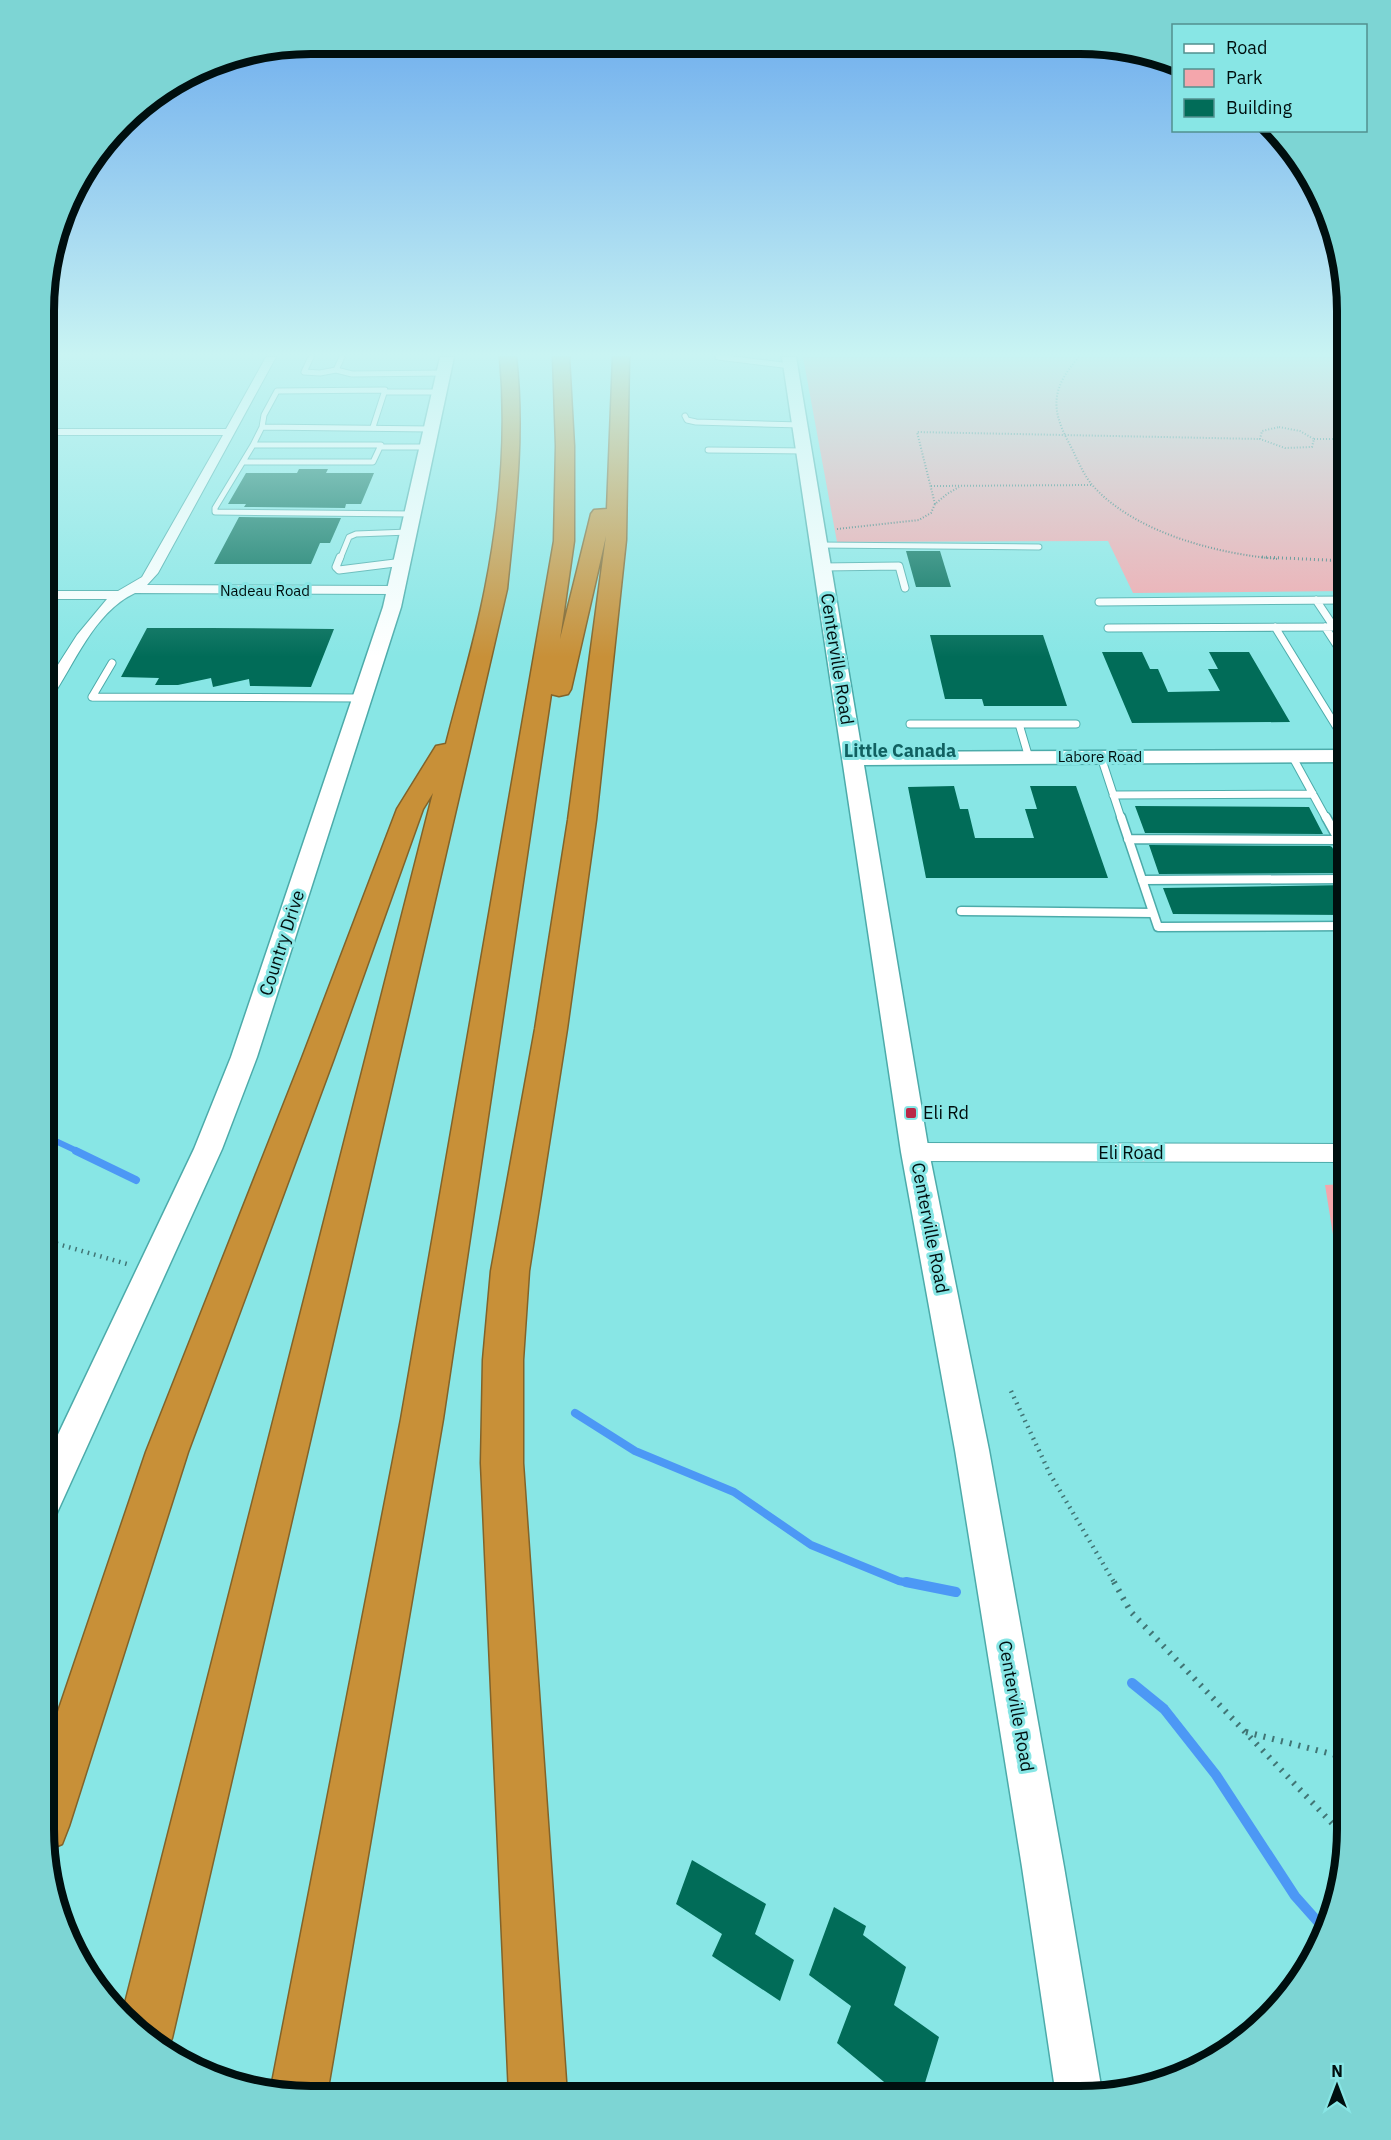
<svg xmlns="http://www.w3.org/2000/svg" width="1391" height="2140" viewBox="0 0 1391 2140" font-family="'IBM Plex Sans',sans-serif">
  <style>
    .green { fill: #f4a6ac }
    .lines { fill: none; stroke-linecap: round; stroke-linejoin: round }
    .stream-far2 { stroke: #4c98f5; stroke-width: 6 }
    .stream-far1 { stroke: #4c98f5; stroke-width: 8 }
    .stream { stroke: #4c98f5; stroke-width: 10 }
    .building { fill: #016c58 }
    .lane-far2-casing { stroke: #4cabaa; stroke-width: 7 }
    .lane-far1-casing { stroke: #4cabaa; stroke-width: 9 }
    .lane-casing { stroke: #4cabaa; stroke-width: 11 }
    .street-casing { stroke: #4cabaa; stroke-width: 2 }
    .secondary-casing { stroke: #4cabaa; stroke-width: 3 }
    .highway-casing { stroke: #82632a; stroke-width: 3 }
    .path-far3 { stroke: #417575; stroke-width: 2; stroke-dasharray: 1 2; stroke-linecap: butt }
    .path-far2 { stroke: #417575; stroke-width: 3; stroke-dasharray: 1 3; stroke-linecap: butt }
    .path-far1 { stroke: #417575; stroke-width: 4.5; stroke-dasharray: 1.5 5; stroke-linecap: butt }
    .path { stroke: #417575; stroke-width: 6; stroke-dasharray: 2 7; stroke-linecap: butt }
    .lane-far2 { stroke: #fff; stroke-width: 5 }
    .lane-far1 { stroke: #fff; stroke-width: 7 }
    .lane { stroke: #fff; stroke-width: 8 }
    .street { fill: #fff; fill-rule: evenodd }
    .secondary { fill: #fff; fill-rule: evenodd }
    .highway { fill: #c89038; fill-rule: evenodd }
    .poi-dot { fill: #ba2947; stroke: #88e6e5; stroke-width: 2 }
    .labels { text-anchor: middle; stroke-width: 6; stroke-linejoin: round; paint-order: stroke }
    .far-street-label { font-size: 15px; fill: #000f0f; stroke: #88e6e5 }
    .street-label { font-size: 18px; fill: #000f0f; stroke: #88e6e5 }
    .far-quarter-label { font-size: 18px; font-weight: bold; fill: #116161; stroke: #88e6e5 }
    .poi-label { font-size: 18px; fill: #000f0f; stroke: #88e6e5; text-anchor: start }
    .rim { fill: none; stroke: #000f0f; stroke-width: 8 }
  </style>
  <rect width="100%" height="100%" fill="#88e6e5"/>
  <path class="green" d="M 803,357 L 1347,357 L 1347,591 L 1133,593 L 1108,541 L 837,542 Z
    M 1347,1184 L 1347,1321 L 1325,1185 Z"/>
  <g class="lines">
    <path class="stream-far2" d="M 45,1136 L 79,1152"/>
    <path class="stream-far1" d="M 76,1151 L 136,1180
      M 575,1413 L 635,1451 L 734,1492 L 811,1545 L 899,1581 L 914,1584"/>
    <path class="stream" d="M 906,1582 L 956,1592
      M 1132,1683 L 1164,1709 L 1216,1775 L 1295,1896 L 1327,1932"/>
  </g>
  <path class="building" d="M 299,469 L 328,469 L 326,473 L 374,473 L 361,504 L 346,504 L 345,508 L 244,507 L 246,504 L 228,504 L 246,473 L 297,473 Z
    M 239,517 L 341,518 L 330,543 L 320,543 L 311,564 L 214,564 Z
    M 906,551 L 940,551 L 951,587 L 916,587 Z
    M 147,628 L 210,628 L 334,629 L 311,687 L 250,686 L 249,679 L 213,687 L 211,678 L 178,685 L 155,685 L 159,678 L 121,677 Z
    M 930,635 L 1043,635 L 1067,706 L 984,706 L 982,699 L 945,699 Z
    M 1102,652 L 1142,652 L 1150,669 L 1158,669 L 1168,692 L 1220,691 L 1208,669 L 1218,669 L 1209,652 L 1249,652 L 1290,722 L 1132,723 Z
    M 954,786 L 960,809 L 968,809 L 975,838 L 1034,838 L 1025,809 L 1037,809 L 1030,786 L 1076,786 L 1108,878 L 926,878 L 908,787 Z
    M 1135,806 L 1309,807 L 1323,834 L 1145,833 Z
    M 1149,845 L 1330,846 L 1332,847 L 1346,873 L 1159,874 Z
    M 1347,885 L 1347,915 L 1173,914 L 1163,888 Z
    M 692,1860 L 766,1904 L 755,1934 L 794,1960 L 780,2001 L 712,1956 L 722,1934 L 676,1904 Z
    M 834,1907 L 866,1926 L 863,1935 L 906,1967 L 894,2005 L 939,2037 L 921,2096 L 901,2096 L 837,2043 L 851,2006 L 809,1975 Z"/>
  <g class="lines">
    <g class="lane-far2-casing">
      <path id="lane-far2" d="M 311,357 L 304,372 L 320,373 L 336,370 L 342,357
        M 718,357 L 791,366
        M 336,370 L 352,374 L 444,373
        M 384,392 L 439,392
        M 685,416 L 687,420 L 696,422 L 801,425
        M 262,427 L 264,415 L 277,391 L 385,390 L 373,427
        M 253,445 L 262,427 L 430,429
        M 380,447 L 427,447
        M 708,450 L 805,451
        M 243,462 L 373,462 L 381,445 L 253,445 L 215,508 L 215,512 L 413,514
        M 819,545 L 1039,547
        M 340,559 L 349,537 L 356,534 L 409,532"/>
    </g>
    <g class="lane-far1-casing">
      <path id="lane-far1" d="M 340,557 L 336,567 L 339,570 L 403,562
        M 823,567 L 899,566 L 905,588
        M 1316,600 L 1334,627
        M 1099,602 L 1347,600
        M 1275,627 L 1347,744
        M 1325,627 L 1347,661
        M 1108,628 L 1347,627
        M 92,697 L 362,698
        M 92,697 L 112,663
        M 910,724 L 1019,724 L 1029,758
        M 1019,724 L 1076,724
        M 1292,756 L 1326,818
        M 1101,757 L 1121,818
        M 1113,795 L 1313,794"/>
    </g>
    <g class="lane-casing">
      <path id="lane" d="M 1121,817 L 1158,927 L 1347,926
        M 1326,817 L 1347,855
        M 1128,839 L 1339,840
        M 1142,880 L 1347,879
        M 961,911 L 1153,913"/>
    </g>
    <g class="street-casing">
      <path id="street" d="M 266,357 L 276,357 L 158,573 L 147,585 L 397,586 L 403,590 L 397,594 L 135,593 C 93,613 75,664 50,700 L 45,701 L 45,685 L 77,635 L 107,599 L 45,599 L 45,591 L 118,591 L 142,577 L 223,435 L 46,435 L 46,429 L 226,429 Z
        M 915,1143 L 1347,1144 L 1347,1162 L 915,1161 L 908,1158 L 905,1152 L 908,1146 Z"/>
    </g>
    <g class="secondary-casing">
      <path id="secondary" d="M 440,357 L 454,357 L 401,607 L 257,1057 L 222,1149 L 56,1515 L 44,1521 L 44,1464 L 194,1149 L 231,1057 L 383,607 Z
        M 782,357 L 796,357 L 862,752 L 1347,750 L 1347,762 L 864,765 L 929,1152 L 989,1450 L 1064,1867 L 1102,2092 L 1081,2096 L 1056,2096 L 1022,1867 L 955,1450 L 901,1152 Z"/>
    </g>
    <g class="highway-casing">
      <path id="highway" d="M 500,357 L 516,357 C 525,435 515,511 507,589 L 172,2038 L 166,2052 L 148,2042 L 122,2015 L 433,793 L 423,809 L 334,1058 L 188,1452 L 69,1826 L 62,1844 L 48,1850 L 44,1829 L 44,1753 L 146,1452 L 302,1058 L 397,809 L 436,746 L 446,744 C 459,693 475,641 485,589 C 500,514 507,434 500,357 Z
        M 553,357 L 569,357 L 574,446 L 574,541 L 560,639 L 591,514 L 594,510 L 607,509 L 613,357 L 629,357 L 626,540 L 596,820 L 567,1029 L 529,1271 L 523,1360 L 523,1463 L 567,2095 L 509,2095 L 481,1463 L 483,1360 L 491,1271 L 535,1029 L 568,820 L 606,536 L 571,689 L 568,694 L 559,696 L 551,694 L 443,1419 L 327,2094 L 276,2094 L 270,2093 L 401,1419 L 554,541 L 556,446 Z"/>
    </g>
    <path class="path-far3" d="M 1079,357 C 1052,387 1050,408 1069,443 C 1077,458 1083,475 1094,487 C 1136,533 1218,554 1278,559
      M 1279,427 L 1300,431 L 1314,439 L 1312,447 L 1285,448 L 1260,439 L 1262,431 Z
      M 1314,439 L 1347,439
      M 931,486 L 1093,485
      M 935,504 L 917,432 L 1260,439
      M 837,529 L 919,520 L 931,513 L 935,504 L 947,494 L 959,487"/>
    <path class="path-far2" d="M 1262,557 L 1347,561"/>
    <path class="path-far1" d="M 44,1240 L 127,1264
      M 1011,1391 L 1050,1474 L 1115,1584"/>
    <path class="path" d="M 1114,1582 L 1131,1612 L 1347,1839
      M 1246,1732 L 1347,1758"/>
    <use href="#lane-far2" class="lane-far2"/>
    <use href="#lane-far1" class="lane-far1"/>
    <use href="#lane" class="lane"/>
    <use href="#street" class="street"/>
    <use href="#secondary" class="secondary"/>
    <use href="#highway" class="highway"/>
  </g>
  <linearGradient id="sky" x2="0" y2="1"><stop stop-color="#69a9ed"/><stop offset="0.54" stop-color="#c9f4f3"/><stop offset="1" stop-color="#c9f4f3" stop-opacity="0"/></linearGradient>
  <rect width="1391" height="657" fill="url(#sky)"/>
  <rect class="poi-dot" x="905" y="1107" width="12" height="12" rx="3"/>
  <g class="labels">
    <g class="far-street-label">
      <text x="265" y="596">Nadeau Road</text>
      <text x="1100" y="762">Labore Road</text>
    </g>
    <g class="street-label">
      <text transform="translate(837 659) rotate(81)" y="6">Centerville Road</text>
      <text transform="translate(282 943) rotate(-72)" y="6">Country Drive</text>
      <text x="1131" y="1159">Eli Road</text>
      <text transform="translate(930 1228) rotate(79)" y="6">Centerville Road</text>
      <text transform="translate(1016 1706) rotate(80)" y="6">Centerville Road</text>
    </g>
    <g class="far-quarter-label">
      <text x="900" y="757">Little Canada</text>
    </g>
    <g class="poi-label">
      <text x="923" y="1119">Eli Rd</text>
    </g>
  </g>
  <path d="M0 0H1391V2140H0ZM311 54H1080A257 257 0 0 1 1337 311V1829A257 257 0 0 1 1080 2086H311A257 257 0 0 1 54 1829V311A257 257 0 0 1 311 54Z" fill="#7dd5d4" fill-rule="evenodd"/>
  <path class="rim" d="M311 54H1080A257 257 0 0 1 1337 311V1829A257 257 0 0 1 1080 2086H311A257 257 0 0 1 54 1829V311A257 257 0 0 1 311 54Z"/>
  <rect x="1172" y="24" width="195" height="108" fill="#88e6e5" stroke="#52908f" stroke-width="1.5"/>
  <rect x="1184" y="44" width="30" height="9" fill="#ffffff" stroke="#52908f" stroke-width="1.5"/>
  <text x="1226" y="54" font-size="18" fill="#000f0f">Road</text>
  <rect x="1184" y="69" width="30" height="18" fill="#f4a6ac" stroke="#52908f" stroke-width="1.5"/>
  <text x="1226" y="84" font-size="18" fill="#000f0f">Park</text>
  <rect x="1184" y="99" width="30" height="18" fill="#016c58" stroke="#52908f" stroke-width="1.5"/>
  <text x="1226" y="114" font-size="18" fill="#000f0f">Building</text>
  <g transform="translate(1337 2086)" stroke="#88e6e5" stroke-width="4.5" paint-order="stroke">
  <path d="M0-4.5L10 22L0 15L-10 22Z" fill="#000f0f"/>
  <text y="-9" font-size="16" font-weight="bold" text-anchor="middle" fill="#000f0f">N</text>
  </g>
</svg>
